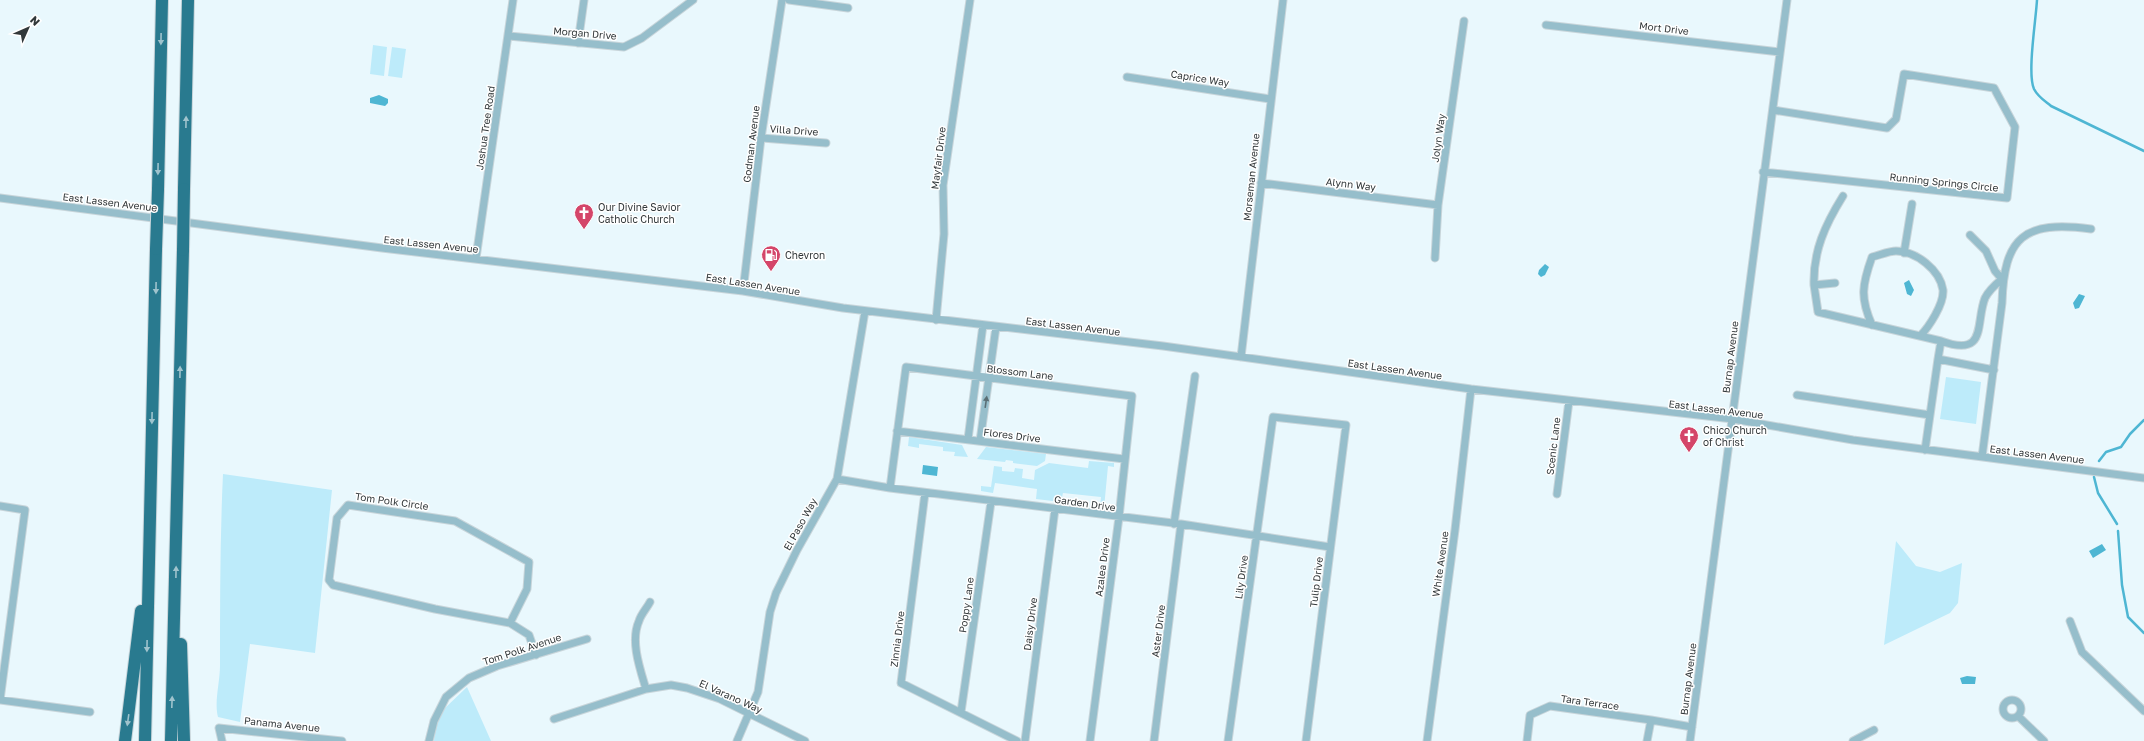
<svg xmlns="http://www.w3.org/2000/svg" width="2144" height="741" viewBox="0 0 2144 741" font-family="'Golos Text',sans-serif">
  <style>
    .green { fill: #bdebfa }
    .water { fill: #4eb6d3 }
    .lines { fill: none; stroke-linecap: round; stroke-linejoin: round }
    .stream { stroke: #4eb6d3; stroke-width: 2.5 }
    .street-casing { stroke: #c8d5da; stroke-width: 9 }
    .highway-casing { stroke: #c8d5da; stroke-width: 14 }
    .street { stroke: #96becb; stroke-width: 7 }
    .highway { stroke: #297a8f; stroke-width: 12 }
    .highway-bridge-casing { stroke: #c8d5da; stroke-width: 14; stroke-linecap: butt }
    .highway-bridge { stroke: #297a8f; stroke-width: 12 }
    .oneway { fill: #9fc3cd }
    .oneway2 { fill: #5a6e74 }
    .labels { text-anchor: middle; stroke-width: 3; stroke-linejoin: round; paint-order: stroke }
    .street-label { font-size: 10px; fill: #32383a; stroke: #fff }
    .poi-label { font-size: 10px; fill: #32383a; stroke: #fff; text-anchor: start }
  </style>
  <rect width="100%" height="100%" fill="#e9f8fd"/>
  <path class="green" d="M 373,45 L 387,47 L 384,76 L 370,74 Z
    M 392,47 L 406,49 L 402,78 L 388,76 Z
    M 1946,377 L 1981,382 L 1976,424 L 1940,419 Z
    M 909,437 L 962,445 L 968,457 L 954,456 L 955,452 L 943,451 L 943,447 L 919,444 L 919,448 L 908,446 Z
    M 986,447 L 1046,454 L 1045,461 L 1037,466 L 1013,463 L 1013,461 L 1006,460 L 1005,462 L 977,459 Z
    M 1089,461 L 1114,463 L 1114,467 L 1108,466 L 1104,508 L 1100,507 L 1101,497 L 1063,493 L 1061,502 L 1036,499 L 1037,489 L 995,483 L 993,493 L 981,491 L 981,486 L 991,487 L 994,466 L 1002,467 L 1002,471 L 1014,472 L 1015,468 L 1023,469 L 1022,478 L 1034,480 L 1035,470 L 1049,463 L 1088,468 Z
    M 223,474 L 332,490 L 315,653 L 250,644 L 240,722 L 218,717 C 214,702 220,682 220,666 C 220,602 220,538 223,474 Z
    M 1896,541 L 1916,566 L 1940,572 L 1962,563 L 1958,603 L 1950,613 L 1884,645 Z
    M 467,687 L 491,741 L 434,741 L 435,725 L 444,709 Z"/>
  <path class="water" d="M 379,95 L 388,99 L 388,103 L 385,106 L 370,103 L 370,98 Z
    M 1545,264 L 1549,267 L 1545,275 L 1541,277 L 1538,274 L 1539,270 Z
    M 1909,280 L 1914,290 L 1911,296 L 1907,294 L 1904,283 Z
    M 2079,294 L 2085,296 L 2079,308 L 2075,309 L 2073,303 Z
    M 923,465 L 938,467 L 937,476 L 922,474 Z
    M 2102,544 L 2106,550 L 2093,558 L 2089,551 Z
    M 1967,676 L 1976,677 L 1975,684 L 1962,684 L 1960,678 Z"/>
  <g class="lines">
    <path class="stream" d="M 2037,0 C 2036,19 2027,74 2034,89 C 2038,97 2045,101 2051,106 L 2144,151
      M 2099,461 L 2106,452 L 2121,447 L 2130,434 L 2144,420
      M 2094,477 L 2098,493 L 2117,524
      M 2118,531 L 2122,585 L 2128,617 L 2144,633"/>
    <g class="street-casing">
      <path id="street" d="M 789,0 L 848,8
        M 1546,25 L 1780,52
        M 509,36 L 624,47 L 642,38 L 693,0
        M 578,43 L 584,0
        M 1127,77 L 1270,99
        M 761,138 L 826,143
        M 1763,172 L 2007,198 L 2015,127 L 1994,88 L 1904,74 L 1896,119 L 1887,128 L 1773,110
        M 1261,183 L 1438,205
        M 0,198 L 382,248 L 743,291 L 843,308 L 1163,346 L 1471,389 L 1733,419 L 1853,440 L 2144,478
        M 1904,253 L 1912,204
        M 476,258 L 513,0
        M 1435,258 L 1438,205 L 1464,21
        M 1835,283 L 1814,285 L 1818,312 L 1941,341 L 1938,359
        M 1814,285 C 1813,251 1825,225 1843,196
        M 743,291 L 761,138 L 782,0
        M 936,320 L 944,234 L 943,185 L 970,0
        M 1872,325 C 1860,298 1862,285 1872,257 C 1880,255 1889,251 1896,251 C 1916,251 1940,270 1943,290 C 1944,304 1929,327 1920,336
        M 1941,341 C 1988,358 1975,323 1985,298 C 1989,290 1996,284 2002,279 L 1995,271 L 1986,251 L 1970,235
        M 1241,357 L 1283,0
        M 1797,395 L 1930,415
        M 897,431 L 1124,459
        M 968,439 L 983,325
        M 980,441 L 996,327
        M 1925,450 L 1938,359 L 1994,370
        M 1982,457 L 2002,303 C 2004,237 2024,220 2091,229
        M 837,479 L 890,488 L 1181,524 L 1330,547
        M 890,488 L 906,367 L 1132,396 L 1119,517 L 1090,741
        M 925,493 L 901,683 L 1017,741
        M 1557,494 L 1569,401
        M 0,506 L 25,510 L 0,700
        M 1174,524 L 1195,376
        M 2070,621 L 2082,652 L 2144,711
        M 510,623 L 527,589 L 529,562 L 455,521 L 348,505 L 337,518 L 329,580 L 333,585 L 435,609 L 510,623 L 529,635 L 536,655
        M 646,689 C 640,669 630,641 639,621 C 641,614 647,608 650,602
        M 0,700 L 90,712
        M2003 709a9 9 0 1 1 18 0a9 9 0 1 1-18 0Z
        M 961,712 L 991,502
        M 2018,716 L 2044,741
        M 554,719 L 646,689 L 671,685 L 687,688 L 720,699 L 805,741
        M 1651,720 L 1692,727
        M 222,741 L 219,728 L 342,741
        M 429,741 L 434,721 L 446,697 L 469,678 L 497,666 L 587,639
        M 737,741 L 758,692 L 770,612 L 776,593 L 797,550 L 837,479 L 865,311
        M 1025,741 L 1055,509
        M 1154,741 L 1181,524
        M 1228,741 L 1273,417 L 1346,425 L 1306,741
        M 1427,741 L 1455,530 L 1471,389
        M 1527,741 L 1530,715 L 1550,706 L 1651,720 L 1647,741
        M 1690,741 L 1787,0
        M 1853,741 L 1874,730"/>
    </g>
    <g class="highway-casing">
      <path id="highway" d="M 184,189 L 188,0
        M 158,190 L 162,0
        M 181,644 L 184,741
        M 125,741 L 141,611
        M 145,741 L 156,249
        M 171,741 L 183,250"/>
    </g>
    <use href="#street" class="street"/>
    <use href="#highway" class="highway"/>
    <g class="highway-bridge-casing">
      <path id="highway-bridge" d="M 156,249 L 158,190
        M 183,250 L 184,189"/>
    </g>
    <use href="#highway-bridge" class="highway-bridge"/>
  </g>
  <defs><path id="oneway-solid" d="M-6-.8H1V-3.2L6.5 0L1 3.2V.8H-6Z"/></defs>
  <g class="oneway">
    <use href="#oneway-solid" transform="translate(161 39) rotate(91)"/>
    <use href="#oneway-solid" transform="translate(186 122) rotate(-89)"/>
    <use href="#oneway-solid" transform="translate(158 169) rotate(91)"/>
    <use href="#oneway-solid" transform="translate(156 288) rotate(91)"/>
    <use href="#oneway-solid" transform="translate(180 372) rotate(-89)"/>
    <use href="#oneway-solid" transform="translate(152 418) rotate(91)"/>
    <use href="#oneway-solid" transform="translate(176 572) rotate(-89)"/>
    <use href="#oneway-solid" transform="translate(147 646) rotate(91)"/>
    <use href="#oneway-solid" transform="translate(172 702) rotate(-88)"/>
    <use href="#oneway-solid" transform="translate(128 720) rotate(98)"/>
  </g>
  <use class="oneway2" href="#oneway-solid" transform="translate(986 402) rotate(-82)"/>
  <defs>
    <g id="church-pin" transform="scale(1)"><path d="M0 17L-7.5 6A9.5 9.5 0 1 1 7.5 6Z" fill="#d44569" stroke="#fff"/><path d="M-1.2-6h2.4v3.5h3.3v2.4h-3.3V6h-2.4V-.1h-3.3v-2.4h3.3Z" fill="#fff"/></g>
    <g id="fuel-pin" transform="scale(1)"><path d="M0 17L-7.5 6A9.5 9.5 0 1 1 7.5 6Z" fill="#d44569" stroke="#fff"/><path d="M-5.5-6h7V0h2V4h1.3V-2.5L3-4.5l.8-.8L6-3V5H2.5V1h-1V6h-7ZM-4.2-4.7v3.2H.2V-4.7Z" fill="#fff"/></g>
  </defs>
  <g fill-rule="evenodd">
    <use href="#church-pin" x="584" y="213"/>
    <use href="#fuel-pin" x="771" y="255"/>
    <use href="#church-pin" x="1689" y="436"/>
  </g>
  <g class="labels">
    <g class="street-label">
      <text transform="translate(1664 28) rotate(7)" y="4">Mort Drive</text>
      <text transform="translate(585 33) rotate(5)" y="4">Morgan Drive</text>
      <text transform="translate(1200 78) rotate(9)" y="4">Caprice Way</text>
      <text transform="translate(485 128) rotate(-82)" y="4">Joshua Tree Road</text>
      <text transform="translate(794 130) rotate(4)" y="4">Villa Drive</text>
      <text transform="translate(1438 138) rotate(-82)" y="4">Jolyn Way</text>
      <text transform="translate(751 144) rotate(-83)" y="4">Godman Avenue</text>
      <text transform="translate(938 158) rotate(-83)" y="4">Mayfair Drive</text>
      <text transform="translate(1251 177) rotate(-84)" y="4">Morseman Avenue</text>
      <text transform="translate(1944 182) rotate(6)" y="4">Running Springs Circle</text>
      <text transform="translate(1351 184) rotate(7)" y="4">Alynn Way</text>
      <text transform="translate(110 202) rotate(7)" y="4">East Lassen Avenue</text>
      <text transform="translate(431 244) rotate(6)" y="4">East Lassen Avenue</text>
      <text transform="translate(753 284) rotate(9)" y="4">East Lassen Avenue</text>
      <text transform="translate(1073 326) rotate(7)" y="4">East Lassen Avenue</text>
      <text transform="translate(1730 357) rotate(-83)" y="4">Burnap Avenue</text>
      <text transform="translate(1395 369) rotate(8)" y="4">East Lassen Avenue</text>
      <text transform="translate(1020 372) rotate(7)" y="4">Blossom Lane</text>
      <text transform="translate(1716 409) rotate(7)" y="4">East Lassen Avenue</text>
      <text transform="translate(1012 435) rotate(7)" y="4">Flores Drive</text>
      <text transform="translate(1553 446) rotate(-83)" y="4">Scenic Lane</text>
      <text transform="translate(2037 454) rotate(7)" y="4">East Lassen Avenue</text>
      <text transform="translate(392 501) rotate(8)" y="4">Tom Polk Circle</text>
      <text transform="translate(1085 503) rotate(8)" y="4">Garden Drive</text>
      <text transform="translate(800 524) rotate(-61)" y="4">El Paso Way</text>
      <text transform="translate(1440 564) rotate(-82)" y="4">White Avenue</text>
      <text transform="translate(1102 567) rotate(-83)" y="4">Azalea Drive</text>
      <text transform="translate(1241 577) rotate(-82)" y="4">Lily Drive</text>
      <text transform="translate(1316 582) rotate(-83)" y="4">Tulip Drive</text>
      <text transform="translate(966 605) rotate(-82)" y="4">Poppy Lane</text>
      <text transform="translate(1030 624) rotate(-83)" y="4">Daisy Drive</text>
      <text transform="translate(1158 631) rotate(-83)" y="4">Aster Drive</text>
      <text transform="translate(897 639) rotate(-83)" y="4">Zinnia Drive</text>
      <text transform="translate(522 649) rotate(-18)" y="4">Tom Polk Avenue</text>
      <text transform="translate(1688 679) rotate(-83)" y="4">Burnap Avenue</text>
      <text transform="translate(731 696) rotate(24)" y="4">El Varano Way</text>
      <text transform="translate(1590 702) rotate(8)" y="4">Tara Terrace</text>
      <text transform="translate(282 724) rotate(6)" y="4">Panama Avenue</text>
    </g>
    <g class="poi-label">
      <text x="598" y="211">Our Divine Savior<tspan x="598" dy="12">Catholic Church</tspan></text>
      <text x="785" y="259">Chevron</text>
      <text x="1703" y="434">Chico Church<tspan x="1703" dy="12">of Christ</tspan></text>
    </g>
  </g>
  <g transform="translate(28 28) rotate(45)" stroke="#ffffff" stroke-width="3" paint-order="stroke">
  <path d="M0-3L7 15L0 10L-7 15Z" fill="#32383a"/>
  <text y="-6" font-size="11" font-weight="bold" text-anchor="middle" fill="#32383a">N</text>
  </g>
</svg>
